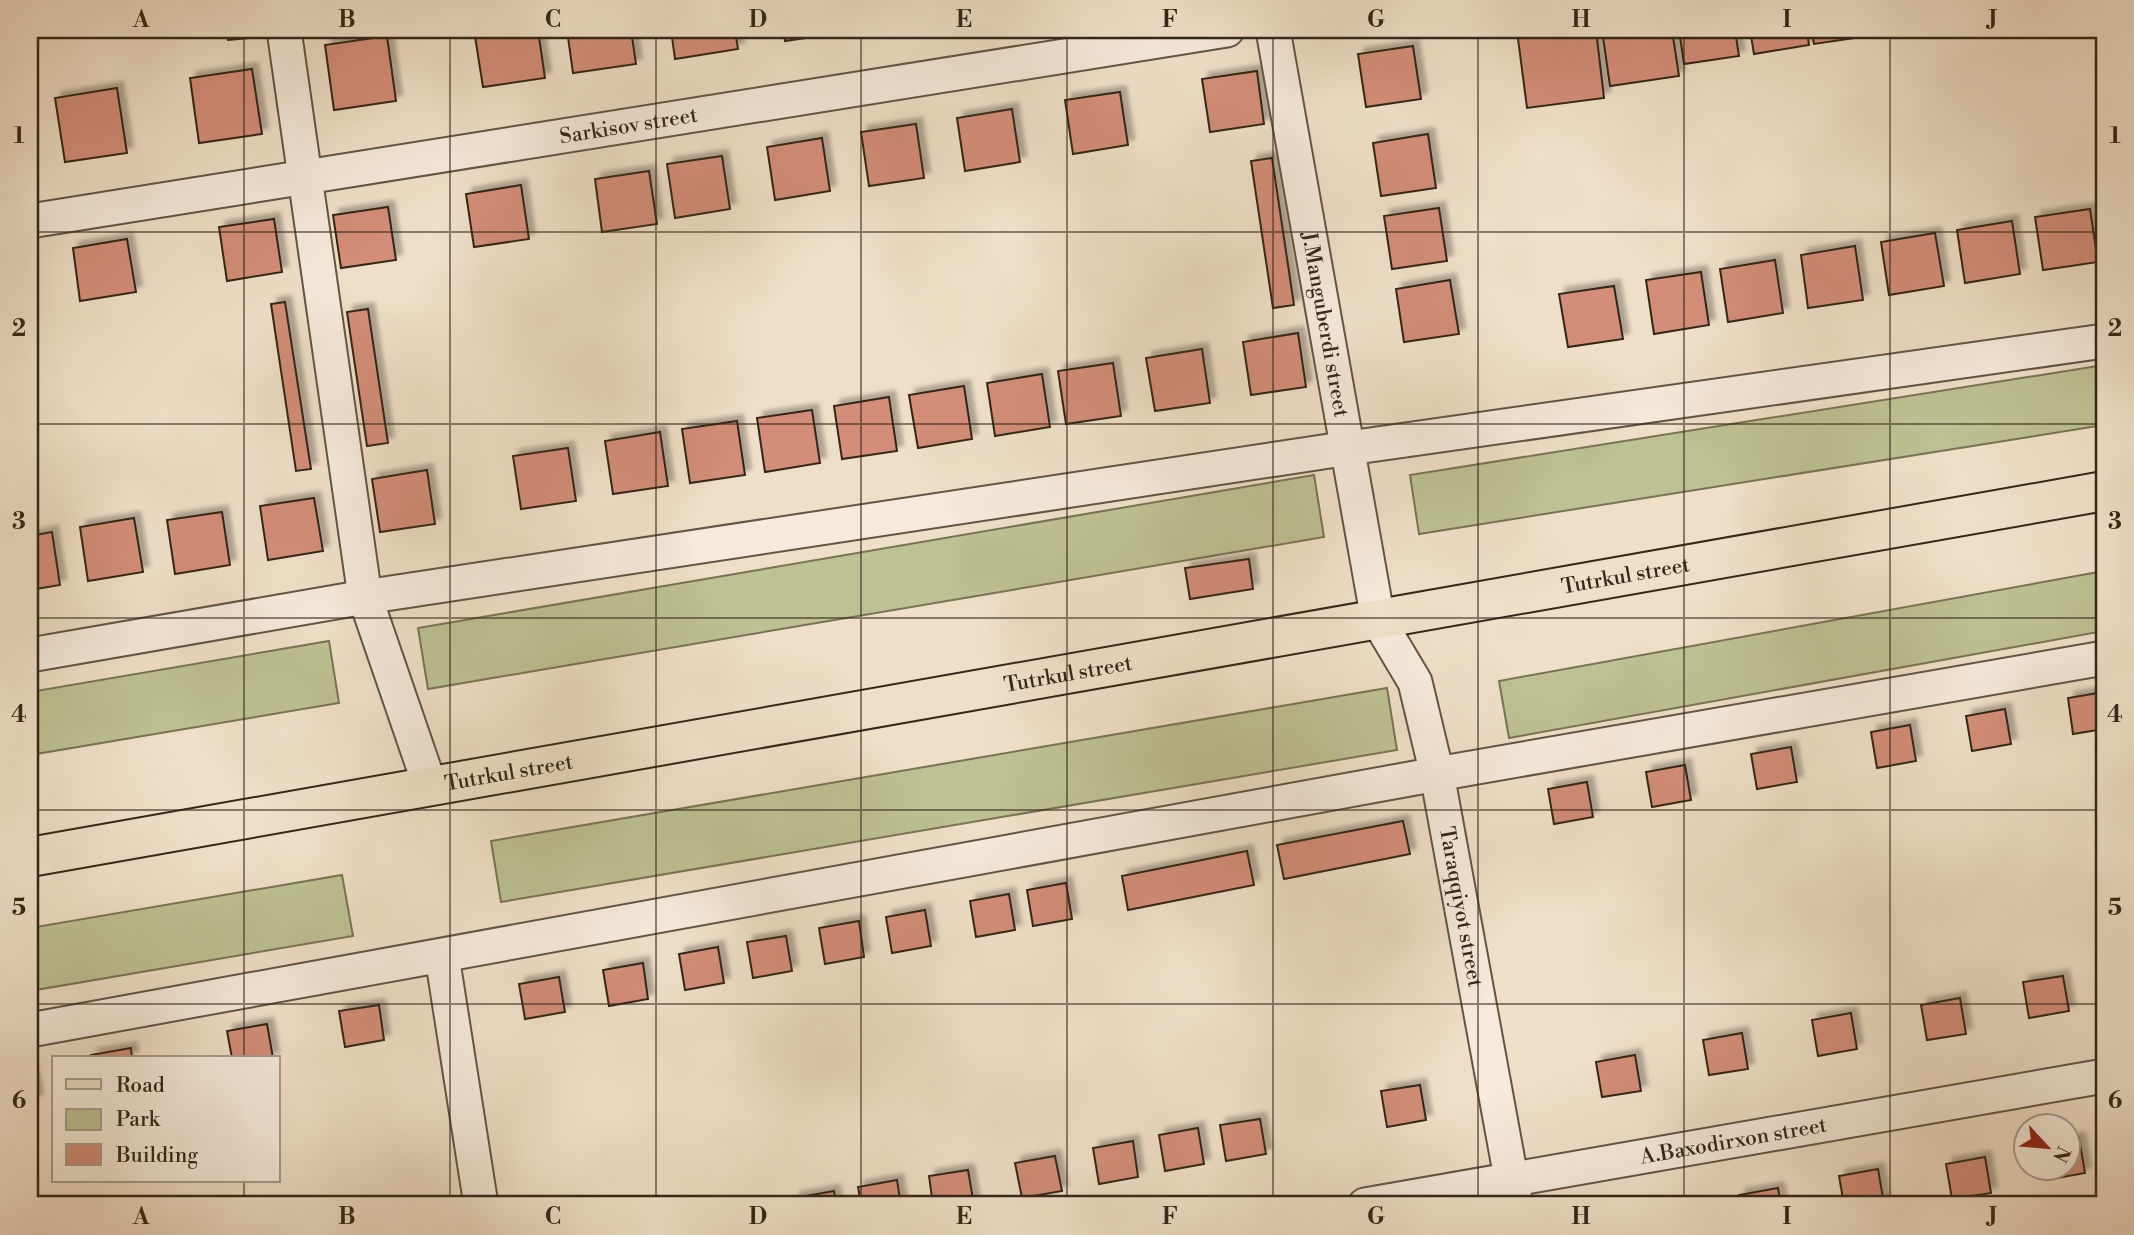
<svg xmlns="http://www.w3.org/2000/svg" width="2134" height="1235" viewBox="0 0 2134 1235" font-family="'Libre Bodoni',serif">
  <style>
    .green { fill: #bdc193; stroke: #787456; stroke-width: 2 }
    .building { fill: #d38d78; stroke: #332719; stroke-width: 2; filter: url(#shadow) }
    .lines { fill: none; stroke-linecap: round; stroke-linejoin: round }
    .minor-casing { stroke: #625545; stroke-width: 37 }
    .primary-casing { stroke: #332719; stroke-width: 42 }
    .minor { stroke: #f5eadb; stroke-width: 33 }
    .primary { stroke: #efdfc8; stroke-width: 38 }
    .grid { fill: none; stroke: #332719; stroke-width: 2; stroke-opacity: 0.55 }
    .labels { text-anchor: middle; stroke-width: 5; stroke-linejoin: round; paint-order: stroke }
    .street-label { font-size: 21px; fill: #332719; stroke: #f5eadb }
    .neatline { fill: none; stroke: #332719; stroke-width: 2.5 }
    .grid-label { font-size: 23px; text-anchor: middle; font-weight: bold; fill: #332719 }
  </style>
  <defs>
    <filter id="shadow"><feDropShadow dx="6" dy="-6" stdDeviation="2" flood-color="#0004"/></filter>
  </defs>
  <rect width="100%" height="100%" fill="#efdfc8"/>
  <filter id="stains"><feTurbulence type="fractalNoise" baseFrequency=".00286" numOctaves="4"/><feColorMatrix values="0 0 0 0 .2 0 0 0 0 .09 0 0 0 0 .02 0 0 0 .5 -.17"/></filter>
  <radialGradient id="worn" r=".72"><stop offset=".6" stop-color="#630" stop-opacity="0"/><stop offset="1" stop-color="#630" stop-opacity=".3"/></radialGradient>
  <path class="green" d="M 2104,365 L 2104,425 L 1419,534 L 1410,475 Z
    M 1314,475 L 1324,537 L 428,689 L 418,628 Z
    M 2104,571 L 2104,631 L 1509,738 L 1499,681 Z
    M 329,641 L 339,703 L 30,755 L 30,692 Z
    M 1387,688 L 1397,750 L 501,902 L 491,841 Z
    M 342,875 L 353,936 L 30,991 L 30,928 Z"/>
  <path class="building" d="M 226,30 L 248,30 L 249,38 L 228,40 Z
    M 474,30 L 538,30 L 545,78 L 483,87 Z
    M 567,30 L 631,30 L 636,64 L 573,73 Z
    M 671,30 L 735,30 L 738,49 L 675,59 Z
    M 783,30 L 847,30 L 847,32 L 785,41 Z
    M 1529,30 L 1596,30 L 1604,98 L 1527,108 L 1517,31 Z
    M 1602,30 L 1672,30 L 1679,76 L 1610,86 Z
    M 1679,30 L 1735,30 L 1739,56 L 1684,64 Z
    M 1750,30 L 1807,30 L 1809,45 L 1754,54 Z
    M 1811,30 L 1868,30 L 1869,36 L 1814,44 Z
    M 387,36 L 396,101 L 334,110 L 325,45 Z
    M 1413,46 L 1421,99 L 1366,107 L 1358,54 Z
    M 252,69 L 262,134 L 199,143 L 190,78 Z
    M 1257,71 L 1264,124 L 1210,132 L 1202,79 Z
    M 117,88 L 127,153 L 65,162 L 55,98 Z
    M 1120,92 L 1128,145 L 1073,154 L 1065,100 Z
    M 1012,109 L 1020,162 L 965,171 L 957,118 Z
    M 916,124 L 924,178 L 869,186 L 861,132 Z
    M 1428,134 L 1436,188 L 1381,196 L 1373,143 Z
    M 822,138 L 830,191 L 775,200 L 767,147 Z
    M 722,156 L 730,209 L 675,218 L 667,164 Z
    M 1272,158 L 1294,305 L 1273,308 L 1251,161 Z
    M 649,171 L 657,224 L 602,232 L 595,179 Z
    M 521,185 L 529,239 L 474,247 L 466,194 Z
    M 388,207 L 396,260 L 341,268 L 333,215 Z
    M 1439,208 L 1447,261 L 1392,269 L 1384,216 Z
    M 2090,209 L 2098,262 L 2043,270 L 2035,217 Z
    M 274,219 L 282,272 L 227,281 L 219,227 Z
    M 2012,221 L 2020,274 L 1965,283 L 1957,230 Z
    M 1935,233 L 1944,286 L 1889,295 L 1881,242 Z
    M 127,239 L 136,292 L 80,301 L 73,248 Z
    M 1855,246 L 1863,300 L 1808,308 L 1801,255 Z
    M 1775,260 L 1783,313 L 1728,322 L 1720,269 Z
    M 1701,272 L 1709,325 L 1654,334 L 1646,280 Z
    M 1450,280 L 1459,334 L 1404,342 L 1396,289 Z
    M 1614,286 L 1623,339 L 1568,347 L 1559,294 Z
    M 285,302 L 311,469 L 296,471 L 271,304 Z
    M 368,309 L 388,443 L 367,446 L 347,312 Z
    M 1298,333 L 1306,387 L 1251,395 L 1243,342 Z
    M 1202,349 L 1210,403 L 1155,411 L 1146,358 Z
    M 1113,363 L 1121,416 L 1066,424 L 1058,371 Z
    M 1042,374 L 1050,427 L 995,436 L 987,383 Z
    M 964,386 L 972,439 L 918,448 L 909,395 Z
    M 889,397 L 897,451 L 842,459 L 834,406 Z
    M 812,410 L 820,463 L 765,472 L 757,418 Z
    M 737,421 L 745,475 L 690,483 L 682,429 Z
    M 660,432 L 668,486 L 613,494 L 605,441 Z
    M 568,448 L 576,501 L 521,509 L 513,456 Z
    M 427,470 L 435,524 L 380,532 L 372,479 Z
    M 314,498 L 323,551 L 268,560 L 260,506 Z
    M 222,512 L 230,565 L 175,574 L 167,520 Z
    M 134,518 L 143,572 L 88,581 L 80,527 Z
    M 52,532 L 60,585 L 30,590 L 30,536 Z
    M 1249,559 L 1253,589 L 1190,599 L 1185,568 Z
    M 2104,692 L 2104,729 L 2073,734 L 2068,698 Z
    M 2005,709 L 2011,744 L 1972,751 L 1966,716 Z
    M 1910,725 L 1916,761 L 1877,768 L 1871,732 Z
    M 1791,747 L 1797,782 L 1757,789 L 1751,754 Z
    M 1685,765 L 1691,800 L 1652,807 L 1646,772 Z
    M 1587,782 L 1593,817 L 1554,824 L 1548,789 Z
    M 1403,821 L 1410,854 L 1284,879 L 1277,845 Z
    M 1247,851 L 1254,885 L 1128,910 L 1122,876 Z
    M 1066,883 L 1072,919 L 1033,926 L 1027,890 Z
    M 1009,894 L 1015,930 L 976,937 L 970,901 Z
    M 925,910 L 931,946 L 892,953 L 886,917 Z
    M 859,921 L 864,957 L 825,964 L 819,928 Z
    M 786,936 L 792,971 L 753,978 L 747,942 Z
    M 718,947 L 724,983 L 685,990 L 679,954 Z
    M 643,963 L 648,999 L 609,1006 L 603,970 Z
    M 2063,976 L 2069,1011 L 2029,1018 L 2023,982 Z
    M 559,977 L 565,1012 L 525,1019 L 519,984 Z
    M 1960,998 L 1966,1034 L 1927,1040 L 1921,1005 Z
    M 379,1005 L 384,1040 L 345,1047 L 339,1011 Z
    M 1851,1013 L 1857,1049 L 1818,1056 L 1812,1020 Z
    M 267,1024 L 273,1058 L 232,1058 L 227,1031 Z
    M 1742,1033 L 1748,1069 L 1709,1075 L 1703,1040 Z
    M 131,1048 L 132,1058 L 92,1058 L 91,1055 Z
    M 1635,1055 L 1641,1091 L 1602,1097 L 1596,1062 Z
    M 30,1065 L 37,1100 L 30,1101 Z
    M 1420,1085 L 1426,1120 L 1387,1127 L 1381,1091 Z
    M 1260,1119 L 1266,1154 L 1226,1161 L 1220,1125 Z
    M 1198,1128 L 1204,1164 L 1165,1171 L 1159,1135 Z
    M 2079,1138 L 2085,1173 L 2046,1180 L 2044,1168 L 2068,1168 L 2068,1140 Z
    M 1133,1141 L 1138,1177 L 1099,1184 L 1093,1148 Z
    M 1055,1156 L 1062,1191 L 1022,1198 L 1015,1163 Z
    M 1985,1157 L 1991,1193 L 1952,1199 L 1946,1164 Z
    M 1878,1169 L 1884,1204 L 1844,1205 L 1839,1176 Z
    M 968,1170 L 974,1205 L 933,1205 L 929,1176 Z
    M 897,1180 L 901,1205 L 861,1205 L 858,1187 Z
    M 1778,1188 L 1781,1205 L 1740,1205 L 1739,1195 Z
    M 834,1191 L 836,1205 L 795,1205 L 794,1198 Z"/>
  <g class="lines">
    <g class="minor-casing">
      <g id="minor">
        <path d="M 284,30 L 365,597 L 430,786"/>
        <path id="s1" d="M 1273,30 L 1378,620 L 1415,682 L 1437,774 L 1516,1205"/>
        <path id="s2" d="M 30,221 L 1227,30"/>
        <path d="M 30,655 L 365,597 L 1349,448 L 2104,341"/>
        <path d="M 442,956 L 481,1205"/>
        <path d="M 30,1030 L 1437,774 L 2104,658"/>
        <path id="s3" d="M 1365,1205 L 2104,1076"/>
      </g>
    </g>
    <g class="primary-casing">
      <g id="primary">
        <path id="s4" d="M 30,857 L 2104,491"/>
      </g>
    </g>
    <use href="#minor" class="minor"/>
    <use href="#primary" class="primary"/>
  </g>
  <path class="grid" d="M 244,30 L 244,1058M 450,30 L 450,1205M 656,30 L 656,1205M 861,30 L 861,1205M 1067,30 L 1067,1205M 1273,30 L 1273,1205M 1478,30 L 1478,1205M 1684,30 L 1684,1205M 1890,30 L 1890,1205M 30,232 L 2104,232M 30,424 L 2104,424M 30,618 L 2104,618M 30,810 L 2104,810M 30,1004 L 2104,1004M 244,1181 L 244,1205"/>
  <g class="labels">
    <g class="street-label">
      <text dy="7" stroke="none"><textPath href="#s2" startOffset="606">Sarkisov street</textPath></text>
      <text dy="7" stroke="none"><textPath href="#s1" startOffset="299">J.Manguberdi street</textPath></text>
      <text dy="7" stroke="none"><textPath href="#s4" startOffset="1620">Tutrkul street</textPath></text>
      <text dy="7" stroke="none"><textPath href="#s4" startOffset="1054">Tutrkul street</textPath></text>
      <text dy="7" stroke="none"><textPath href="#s4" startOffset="486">Tutrkul street</textPath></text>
      <text dy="7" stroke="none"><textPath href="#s1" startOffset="901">Taraqqiyot street</textPath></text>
      <text dy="7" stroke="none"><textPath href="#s3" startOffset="374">A.Baxodirxon street</textPath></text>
    </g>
  </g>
  <rect width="2134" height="1235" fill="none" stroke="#efdfc8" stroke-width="77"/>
  <rect x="52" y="1056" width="228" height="126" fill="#f5eadb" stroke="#a79c8d" stroke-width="2"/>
  <rect x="66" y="1079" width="35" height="10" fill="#efdfc8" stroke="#a79c8d" stroke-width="2"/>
  <text x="116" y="1092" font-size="21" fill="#332719">Road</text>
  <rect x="66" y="1109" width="35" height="21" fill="#bdc193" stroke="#a79c8d" stroke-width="2"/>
  <text x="116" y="1126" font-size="21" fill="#332719">Park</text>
  <rect x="66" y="1144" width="35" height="21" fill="#d38d78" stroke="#a79c8d" stroke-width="2"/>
  <text x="116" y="1162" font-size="21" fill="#332719">Building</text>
  <g transform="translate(2047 1147) rotate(116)"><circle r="33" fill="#f5eadb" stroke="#a79c8d" stroke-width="2"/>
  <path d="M0-5L12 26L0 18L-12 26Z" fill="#8f2418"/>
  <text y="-10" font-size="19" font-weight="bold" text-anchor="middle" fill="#332719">N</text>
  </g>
  <rect x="38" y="38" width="2058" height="1158" class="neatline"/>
  <g class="grid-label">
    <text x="141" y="27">A</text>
    <text x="347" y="27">B</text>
    <text x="553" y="27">C</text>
    <text x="758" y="27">D</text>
    <text x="964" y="27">E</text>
    <text x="1170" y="27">F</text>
    <text x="1376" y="27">G</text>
    <text x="1581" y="27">H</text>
    <text x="1787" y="27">I</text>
    <text x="1993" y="27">J</text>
    <text x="19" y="143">1</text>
    <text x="2115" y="143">1</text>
    <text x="19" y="336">2</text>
    <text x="2115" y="336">2</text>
    <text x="19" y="529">3</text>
    <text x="2115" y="529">3</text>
    <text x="19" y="722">4</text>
    <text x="2115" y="722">4</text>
    <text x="19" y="915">5</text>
    <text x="2115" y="915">5</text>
    <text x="19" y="1108">6</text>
    <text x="2115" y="1108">6</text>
    <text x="141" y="1224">A</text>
    <text x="347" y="1224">B</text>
    <text x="553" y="1224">C</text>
    <text x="758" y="1224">D</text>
    <text x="964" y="1224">E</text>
    <text x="1170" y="1224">F</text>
    <text x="1376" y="1224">G</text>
    <text x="1581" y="1224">H</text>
    <text x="1787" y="1224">I</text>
    <text x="1993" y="1224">J</text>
  </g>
  <rect width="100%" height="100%" filter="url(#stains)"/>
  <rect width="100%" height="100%" fill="url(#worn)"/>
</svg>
